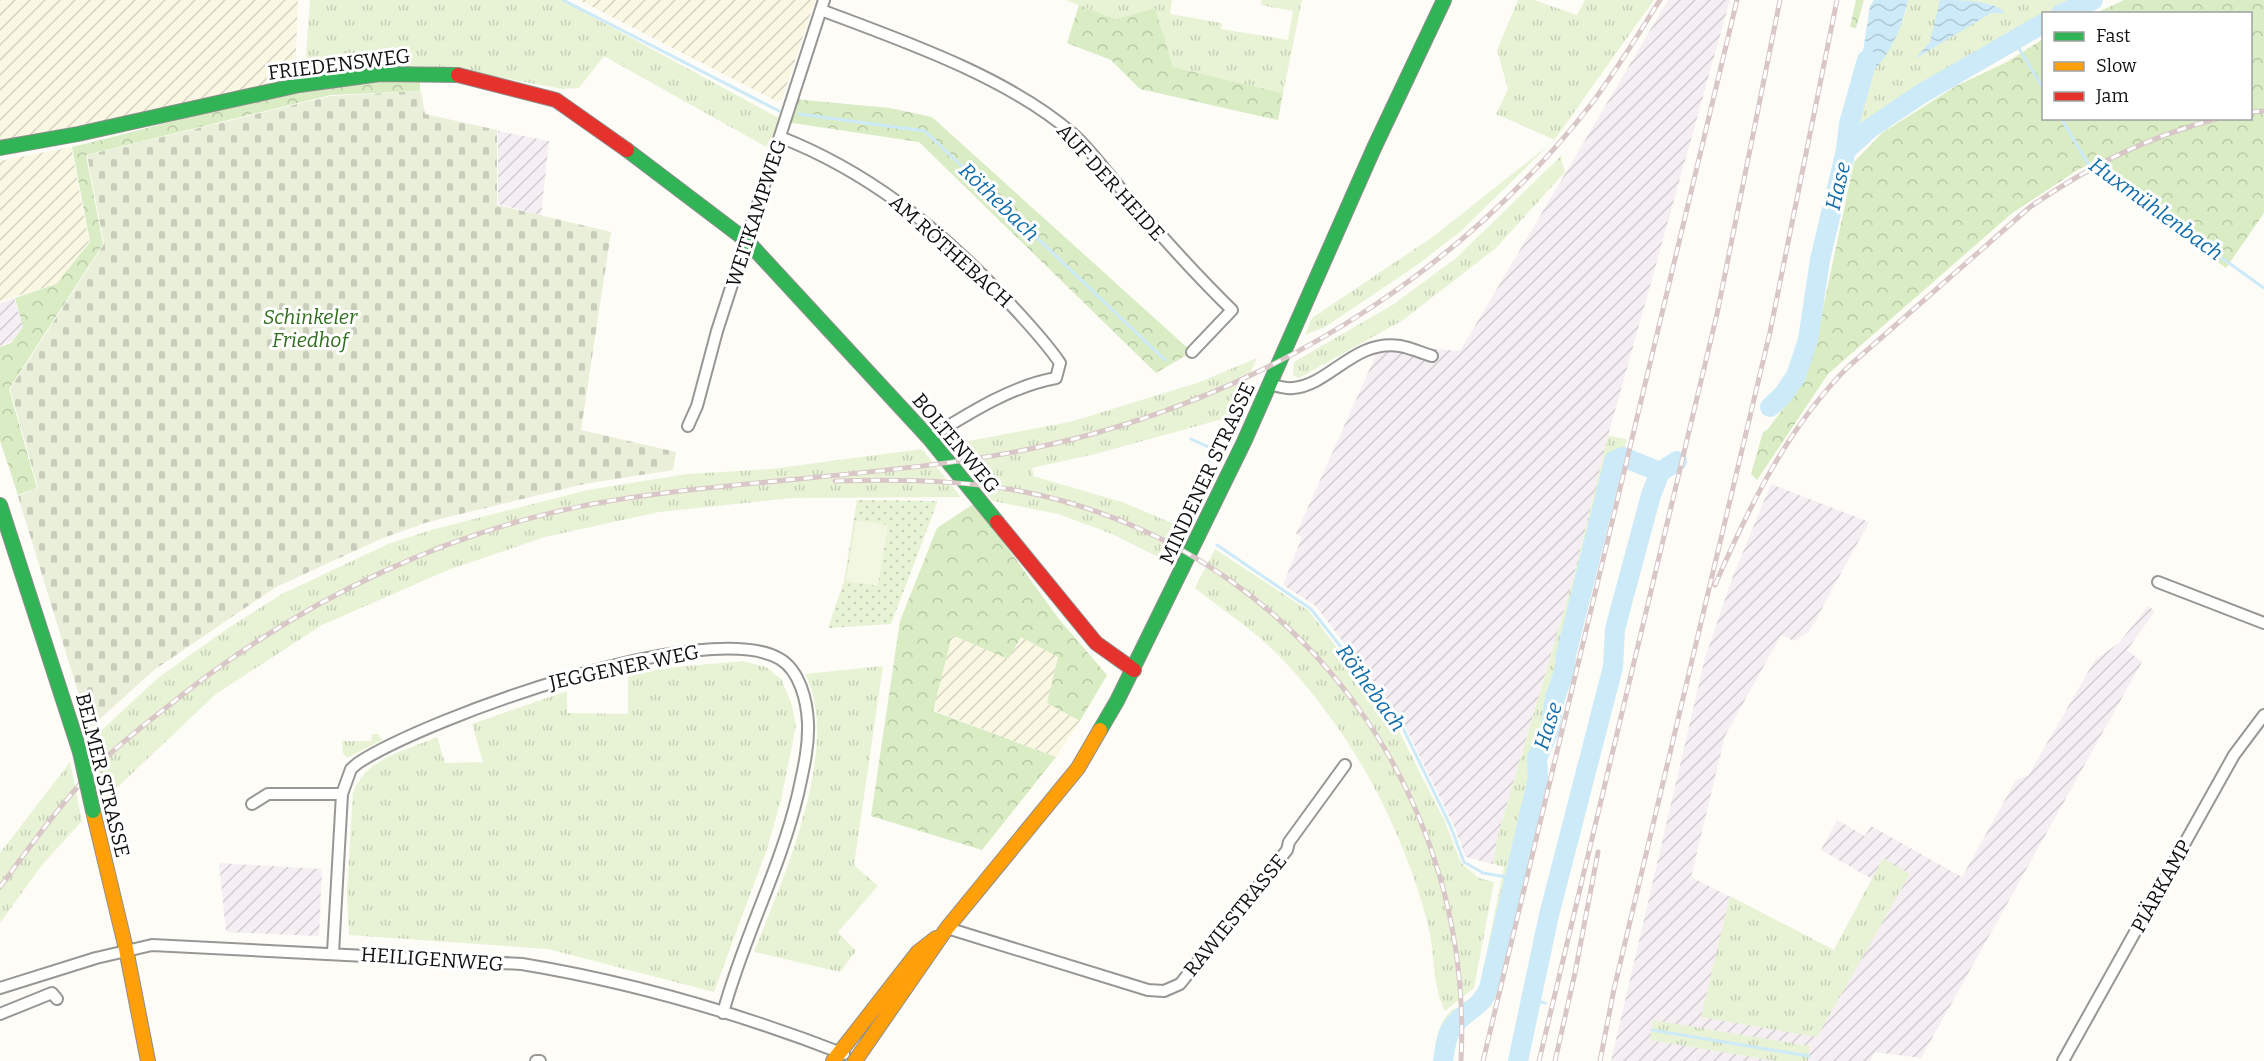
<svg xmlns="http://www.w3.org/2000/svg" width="2264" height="1061" viewBox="0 0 2264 1061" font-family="Bitter,serif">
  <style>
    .industrial { fill: url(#industrial-furrows) }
    .farmland { fill: url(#farmland-furrows) }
    .grass { fill: url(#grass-tufts) }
    .forest { fill: url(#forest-crowns) }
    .cemetery { fill: url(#cemetery-stones) }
    .park { fill: url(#park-dots) }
    .pitch { fill: #f1f7e0 }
    .water { fill: url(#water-waves) }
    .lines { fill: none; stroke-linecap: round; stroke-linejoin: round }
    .stream { stroke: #cceaf8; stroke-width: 3 }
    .river { stroke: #cceaf8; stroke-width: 20 }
    .street-casing { stroke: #979795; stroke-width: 14 }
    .fast-casing { stroke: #8e8d8b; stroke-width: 16 }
    .slow-casing { stroke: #8e8d8b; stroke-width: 16 }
    .jam-casing { stroke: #8e8d8b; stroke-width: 16 }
    .street { stroke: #fffffe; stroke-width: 10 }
    .fast { stroke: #30b455; stroke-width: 14 }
    .slow { stroke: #ff9f0a; stroke-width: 14 }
    .jam { stroke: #e5322d; stroke-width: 14 }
    .rail-casing { stroke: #d9c6c7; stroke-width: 5 }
    .rail { stroke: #fff; stroke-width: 3; stroke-dasharray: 9; stroke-linecap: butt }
    .fast-bridge-casing { stroke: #8e8d8b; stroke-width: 16; stroke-linecap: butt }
    .fast-bridge { stroke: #30b455; stroke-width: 14 }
    .labels { text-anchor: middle; stroke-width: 6; stroke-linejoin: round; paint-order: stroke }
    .street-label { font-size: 20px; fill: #111; stroke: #fff }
    .park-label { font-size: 20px; font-style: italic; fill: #306d1c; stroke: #fff }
    .water-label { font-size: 21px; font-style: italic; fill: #126dab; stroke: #fff }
  </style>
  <defs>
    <pattern id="industrial-furrows" width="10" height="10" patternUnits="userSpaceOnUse" patternTransform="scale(1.5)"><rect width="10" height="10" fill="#f5eff3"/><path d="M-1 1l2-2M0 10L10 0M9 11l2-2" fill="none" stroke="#d1cccf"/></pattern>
    <pattern id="farmland-furrows" width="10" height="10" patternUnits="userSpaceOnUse" patternTransform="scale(1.5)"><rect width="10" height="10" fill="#faf7e3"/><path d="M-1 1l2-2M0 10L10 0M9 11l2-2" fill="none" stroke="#d5d3c2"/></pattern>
    <pattern id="grass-tufts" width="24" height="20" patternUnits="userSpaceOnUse" patternTransform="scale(1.5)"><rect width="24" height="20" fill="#e8f3d6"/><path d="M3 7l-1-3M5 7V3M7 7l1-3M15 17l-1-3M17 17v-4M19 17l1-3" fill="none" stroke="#c6cfb7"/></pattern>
    <pattern id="forest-crowns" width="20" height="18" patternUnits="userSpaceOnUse" patternTransform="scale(1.5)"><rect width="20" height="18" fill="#d9ecc4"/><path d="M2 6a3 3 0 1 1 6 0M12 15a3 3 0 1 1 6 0" fill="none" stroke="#b9c9a7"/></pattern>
    <pattern id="cemetery-stones" width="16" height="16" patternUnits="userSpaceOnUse" patternTransform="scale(1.5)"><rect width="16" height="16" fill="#eaefda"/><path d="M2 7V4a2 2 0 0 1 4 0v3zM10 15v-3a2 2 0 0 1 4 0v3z" fill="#c8ccba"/></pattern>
    <pattern id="park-dots" width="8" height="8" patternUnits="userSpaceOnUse" patternTransform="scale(1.5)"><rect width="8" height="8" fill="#e8f3d6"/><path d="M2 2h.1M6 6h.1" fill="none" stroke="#c6cfb7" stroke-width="1.8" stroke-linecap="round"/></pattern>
    <pattern id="water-waves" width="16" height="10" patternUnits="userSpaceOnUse" patternTransform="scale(1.5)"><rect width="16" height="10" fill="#cceaf8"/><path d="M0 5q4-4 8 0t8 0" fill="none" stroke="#aec8d4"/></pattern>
  </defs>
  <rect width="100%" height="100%" fill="#fdfcf7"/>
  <path class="industrial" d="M 1668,0 L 1730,0 L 1608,436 L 1573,580 L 1498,835 L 1493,864 L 1466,857 L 1453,824 L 1402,720 L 1316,606 L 1283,585 L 1302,537 L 1296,534 L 1375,357 L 1374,348 L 1399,346 L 1460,351 Z
    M 498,131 L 549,141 L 541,215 L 498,204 Z
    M 14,298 L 23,327 L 11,342 L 0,346 L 0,303 Z
    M 1771,484 L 1869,522 L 1809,632 L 1794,641 L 1781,635 L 1725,736 L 1691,877 L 1834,950 L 1872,879 L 1821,850 L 1837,820 L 1865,836 L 1871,826 L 1962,877 L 2016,780 L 2028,776 L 2095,660 L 2119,643 L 2148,606 L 2155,611 L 2127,650 L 2142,662 L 1921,1058 L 1875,1052 L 1870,1061 L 1611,1061 L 1705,658 L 1733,576 Z
    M 219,863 L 322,869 L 319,936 L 226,932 Z"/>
  <path class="farmland" d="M 0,0 L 298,0 L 295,75 L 288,84 L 0,141 Z
    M 579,0 L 815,0 L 782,99 L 778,102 Z
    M 71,147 L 89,242 L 56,284 L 0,301 L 0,161 Z
    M 952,634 L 1008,659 L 1021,637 L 1058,657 L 1047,703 L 1080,721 L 1056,757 L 933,710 Z"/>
  <path class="grass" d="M 310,0 L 562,0 L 786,122 L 775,152 L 604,56 L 579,88 L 563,89 L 454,69 L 380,69 L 313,75 L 308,72 L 306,56 Z
    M 1066,0 L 1172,0 L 1170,14 L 1222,23 L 1221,29 L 1288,40 L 1293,11 L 1261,5 L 1262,0 L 1302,0 L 1283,93 L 1173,67 L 1155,8 L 1116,19 Z
    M 1518,0 L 1534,0 L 1577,15 L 1585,0 L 1654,0 L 1555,139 L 1461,231 L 1420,263 L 1325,327 L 1305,335 L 1312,318 L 1434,236 L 1555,140 L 1496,114 L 1508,89 L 1497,50 Z
    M 1908,0 L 2070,0 L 1950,68 L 1854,130 L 1864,80 L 1872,75 L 1903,21 Z
    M 1561,156 L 1565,172 L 1496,248 L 1403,320 L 1299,378 L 1293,375 L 1294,362 L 1394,304 L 1456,258 Z
    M 1257,358 L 1230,417 L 1095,454 L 1032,468 L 1033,476 L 1122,502 L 1174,524 L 1158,557 L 1112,534 L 1058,514 L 993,501 L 947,445 L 1070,422 L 1200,382 Z
    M 1608,436 L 1627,439 L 1516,886 L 1491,1007 L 1475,1010 L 1504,867 L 1493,864 L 1498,835 L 1573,580 Z
    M 922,449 L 961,497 L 792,498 L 659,512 L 545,537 L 448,570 L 322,625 L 216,694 L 104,800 L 91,740 L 159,677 L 224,631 L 282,594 L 388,544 L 431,530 L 588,490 L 687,474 L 771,469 Z
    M 1215,549 L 1309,611 L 1396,725 L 1446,824 L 1461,863 L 1479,878 L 1494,882 L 1474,988 L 1445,1011 C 1433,988 1435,961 1430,935 C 1426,914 1418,890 1411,870 C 1382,791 1341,722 1283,660 C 1258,633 1224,611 1195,588 Z
    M 743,661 L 766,667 L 781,679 L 791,702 L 796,725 L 781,800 L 767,849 L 714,992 L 548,949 L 349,935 L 347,892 L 353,793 C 365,758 405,751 437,737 L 445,763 L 483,762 L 472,724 L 567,691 L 567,713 L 628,714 L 628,675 L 676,667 Z
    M 883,666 L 854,865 L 878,886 L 838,932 L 856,951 L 840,972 L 754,952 C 782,881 843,746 805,674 Z
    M 372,734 L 378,734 L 382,740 L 347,758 L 343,753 L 342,741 L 371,741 Z
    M 70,762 L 82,821 L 42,865 L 0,923 L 0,853 Z
    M 1883,858 L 1910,874 L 1817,1037 L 1701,1017 L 1730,896 L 1834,950 Z
    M 1455,1008 C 1457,1026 1446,1041 1443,1061 L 1434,1061 C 1437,1040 1437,1020 1455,1008 Z
    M 1653,1020 L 1810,1046 L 1808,1061 L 1776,1061 L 1650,1040 Z"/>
  <path class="forest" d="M 1856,0 L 1864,0 L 1856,28 L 1850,27 Z
    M 2124,0 L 2264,0 L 2264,213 L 2226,268 L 2104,177 L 2103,160 L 2079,169 L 2011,214 L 1828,374 L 1757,480 L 1751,474 L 1763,432 L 1768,429 L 1796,391 L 1814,351 L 1854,162 L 1882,133 L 1956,86 L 2007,62 L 2043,39 L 2044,118 L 2250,118 L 2250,14 L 2096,13 Z
    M 1079,5 L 1116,19 L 1155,8 L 1173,67 L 1283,93 L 1278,120 L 1140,89 L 1111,60 L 1067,43 Z
    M 420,77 L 420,91 L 331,95 L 86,155 L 103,244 L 9,389 L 37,488 L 18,495 L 0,441 L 0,347 L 11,343 L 23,327 L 15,298 L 56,284 L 90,242 L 72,147 C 185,120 304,81 420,77 Z
    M 793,99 L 890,108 L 932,117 L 1192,352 L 1156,373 L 919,142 L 786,122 Z
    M 975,503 L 1058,618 L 1107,675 L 1080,721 L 1047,703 L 1058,657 L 1021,637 L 1008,659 L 952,635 L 933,711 L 1056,757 L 982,850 L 871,816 L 900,621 L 937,528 Z"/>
  <path class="cemetery" d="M 421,91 L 425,114 L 497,130 L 497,205 L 611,232 L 581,430 L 676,452 L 673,470 L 584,484 L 428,522 L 383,538 L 276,587 L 154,670 L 91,727 L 88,725 L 18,496 L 38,488 L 10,389 L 104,244 L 87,155 L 331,96 Z"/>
  <path class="park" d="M 857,500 L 938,501 L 891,624 L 828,628 L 844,581 Z"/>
  <path class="pitch" d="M 856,520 L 888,525 L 878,586 L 846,581 Z"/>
  <path class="water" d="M 1874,0 L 1908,0 C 1901,32 1886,65 1858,84 L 1870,6 Z
    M 1940,0 C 1959,0 1995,0 2005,13 L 1991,13 L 1915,59 L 1930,42 Z"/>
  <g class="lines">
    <path class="stream" d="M 563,0 L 779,111
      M 2014,40 L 2044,90
      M 799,114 L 925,131 L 1165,360
      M 2061,118 L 2087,162 L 2264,288
      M 1191,439 L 1215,450 L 1197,485
      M 1180,521 L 1189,503
      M 1217,545 L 1311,609 L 1400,722 L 1450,825 L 1464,862 L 1483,873 L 1512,878
      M 1531,1000 L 1545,1003
      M 1652,1030 L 1809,1056"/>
    <path class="river" d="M 2061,14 L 2093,0
      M 1846,150 L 1849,124 L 1867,60
      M 1770,407 L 1783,395 L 1796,376 L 1808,340 L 1820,260 L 1846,150 L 1869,129 L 1921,94 L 2044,23
      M 1443,1061 C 1445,1049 1446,1034 1454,1025 C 1467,1009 1481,1008 1489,988 L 1538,778 L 1537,758 L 1550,729 L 1555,698 L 1565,669 L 1566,655 L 1614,461 L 1623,457 L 1660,472
      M 1518,1061 L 1549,915 L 1613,667 L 1615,629 L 1651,495 L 1660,472 L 1677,461"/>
    <g class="street-casing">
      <path id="street" d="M 821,10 C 901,40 1008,77 1073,134 C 1093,152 1109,176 1127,196 C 1161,236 1195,274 1232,310 L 1192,352
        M 780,137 C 867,171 937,227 1001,294 C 1022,317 1043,338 1060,363 L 1056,378 C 1011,386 968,414 929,438
        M 1270,384 C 1277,386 1286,389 1293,388 C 1330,385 1354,339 1400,346 C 1411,348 1422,353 1432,356
        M 688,426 L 697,406 L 717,331 L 824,0
        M 2158,582 L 2264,623
        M 252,804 L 268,794 L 342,794
        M 947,928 L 1148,990 L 1164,991 L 1180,984 L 1287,850 L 1289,842 L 1345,765
        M 333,953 L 342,794 L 351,769 L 358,763 C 427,718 708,616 780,659 C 800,671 807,701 808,723 C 809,747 803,771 798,794 C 780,870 743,938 723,1013
        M 0,988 L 96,958 L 152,945 L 522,964 C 631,982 741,1014 844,1054
        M 0,1014 L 52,993 L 57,999
        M 536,1061 L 540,1061
        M 2063,1061 L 2234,755 L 2264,715"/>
    </g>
    <g class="fast-casing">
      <path id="fast" d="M 0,148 L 78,134 L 299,85 L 380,74 L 458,75
        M 627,150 L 747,241 L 929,438 L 997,522
        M 0,505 L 80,752
        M 1100,730 L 1117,701 L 1244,442 L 1374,148 L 1444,0"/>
    </g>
    <g class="slow-casing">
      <path id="slow" d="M 93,811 L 126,949 L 148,1061
        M 833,1061 L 918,952 L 936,938
        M 855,1061 L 947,928 L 1078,768 L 1100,730"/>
    </g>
    <g class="jam-casing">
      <path id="jam" d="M 458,75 L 556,100 L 627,150
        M 997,522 L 1096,643 L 1134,670"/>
    </g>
    <use href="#street" class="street"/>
    <use href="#fast" class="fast"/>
    <use href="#slow" class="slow"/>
    <use href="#jam" class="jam"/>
    <g class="rail-casing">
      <path id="rail" d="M 2250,112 L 2264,111
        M 835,481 C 912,479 988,480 1063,501 C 1312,571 1474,804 1461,1061
        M 1715,585 C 1749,507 1787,428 1848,367 L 2030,207 C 2093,164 2145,138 2219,118
        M 0,887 C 29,848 58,807 92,771 C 115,748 141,727 167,707 C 300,599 458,523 628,498 C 781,475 947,475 1096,433 C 1291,378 1464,266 1589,107 C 1615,73 1637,36 1660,0
        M 1483,1061 L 1737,0
        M 1539,1061 L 1717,314 L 1780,0
        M 1555,1061 L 1575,973 L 1598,852
        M 1600,1061 L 1614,989 L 1770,332 L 1837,0"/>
    </g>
    <use href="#rail" class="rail"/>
    <g class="fast-bridge-casing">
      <path id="fast-bridge" d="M 80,752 L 93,811"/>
    </g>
    <use href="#fast-bridge" class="fast-bridge"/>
  </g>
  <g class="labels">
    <g class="street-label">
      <text transform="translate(339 64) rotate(-7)" y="7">FRIEDENSWEG</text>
      <text transform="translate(1111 182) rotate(48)" y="7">AUF DER HEIDE</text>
      <text transform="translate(756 213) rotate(-72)" y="7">WEITKAMPWEG</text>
      <text transform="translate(951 251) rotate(42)" y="7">AM RÖTHEBACH</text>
      <text transform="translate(956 443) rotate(50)" y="7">BOLTENWEG</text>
      <text transform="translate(1207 473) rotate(-65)" y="7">MINDENER STRASSE</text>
      <text transform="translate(624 667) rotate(-12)" y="7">JEGGENER WEG</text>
      <text transform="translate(103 775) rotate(76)" y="7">BELMER STRASSE</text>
      <text transform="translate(2161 886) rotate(-61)" y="7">PIÄRKAMP</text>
      <text transform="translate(1235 915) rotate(-51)" y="7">RAWIESTRASSE</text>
      <text transform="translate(432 959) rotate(4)" y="7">HEILIGENWEG</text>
    </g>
    <g class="park-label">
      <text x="310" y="324">Schinkeler<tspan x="310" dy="23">Friedhof</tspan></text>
    </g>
    <g class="water-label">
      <text transform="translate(1838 186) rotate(-77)" y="7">Hase</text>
      <text transform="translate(999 202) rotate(44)" y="7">Röthebach</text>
      <text transform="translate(2156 209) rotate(36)" y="7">Huxmühlenbach</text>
      <text transform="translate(1371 688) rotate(54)" y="7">Röthebach</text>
      <text transform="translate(1548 726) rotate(-72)" y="7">Hase</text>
    </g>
  </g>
  <rect x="2042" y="12" width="210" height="108" fill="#ffffff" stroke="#a0a0a0" stroke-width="1.5"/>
  <rect x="2054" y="32" width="30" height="9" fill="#30b455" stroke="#a0a0a0" stroke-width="1.5"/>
  <text x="2096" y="42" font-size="18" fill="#111111">Fast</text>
  <rect x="2054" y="62" width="30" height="9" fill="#ff9f0a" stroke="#a0a0a0" stroke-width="1.5"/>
  <text x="2096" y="72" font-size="18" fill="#111111">Slow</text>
  <rect x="2054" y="92" width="30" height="9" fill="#e5322d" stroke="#a0a0a0" stroke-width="1.5"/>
  <text x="2096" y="102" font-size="18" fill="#111111">Jam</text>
</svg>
